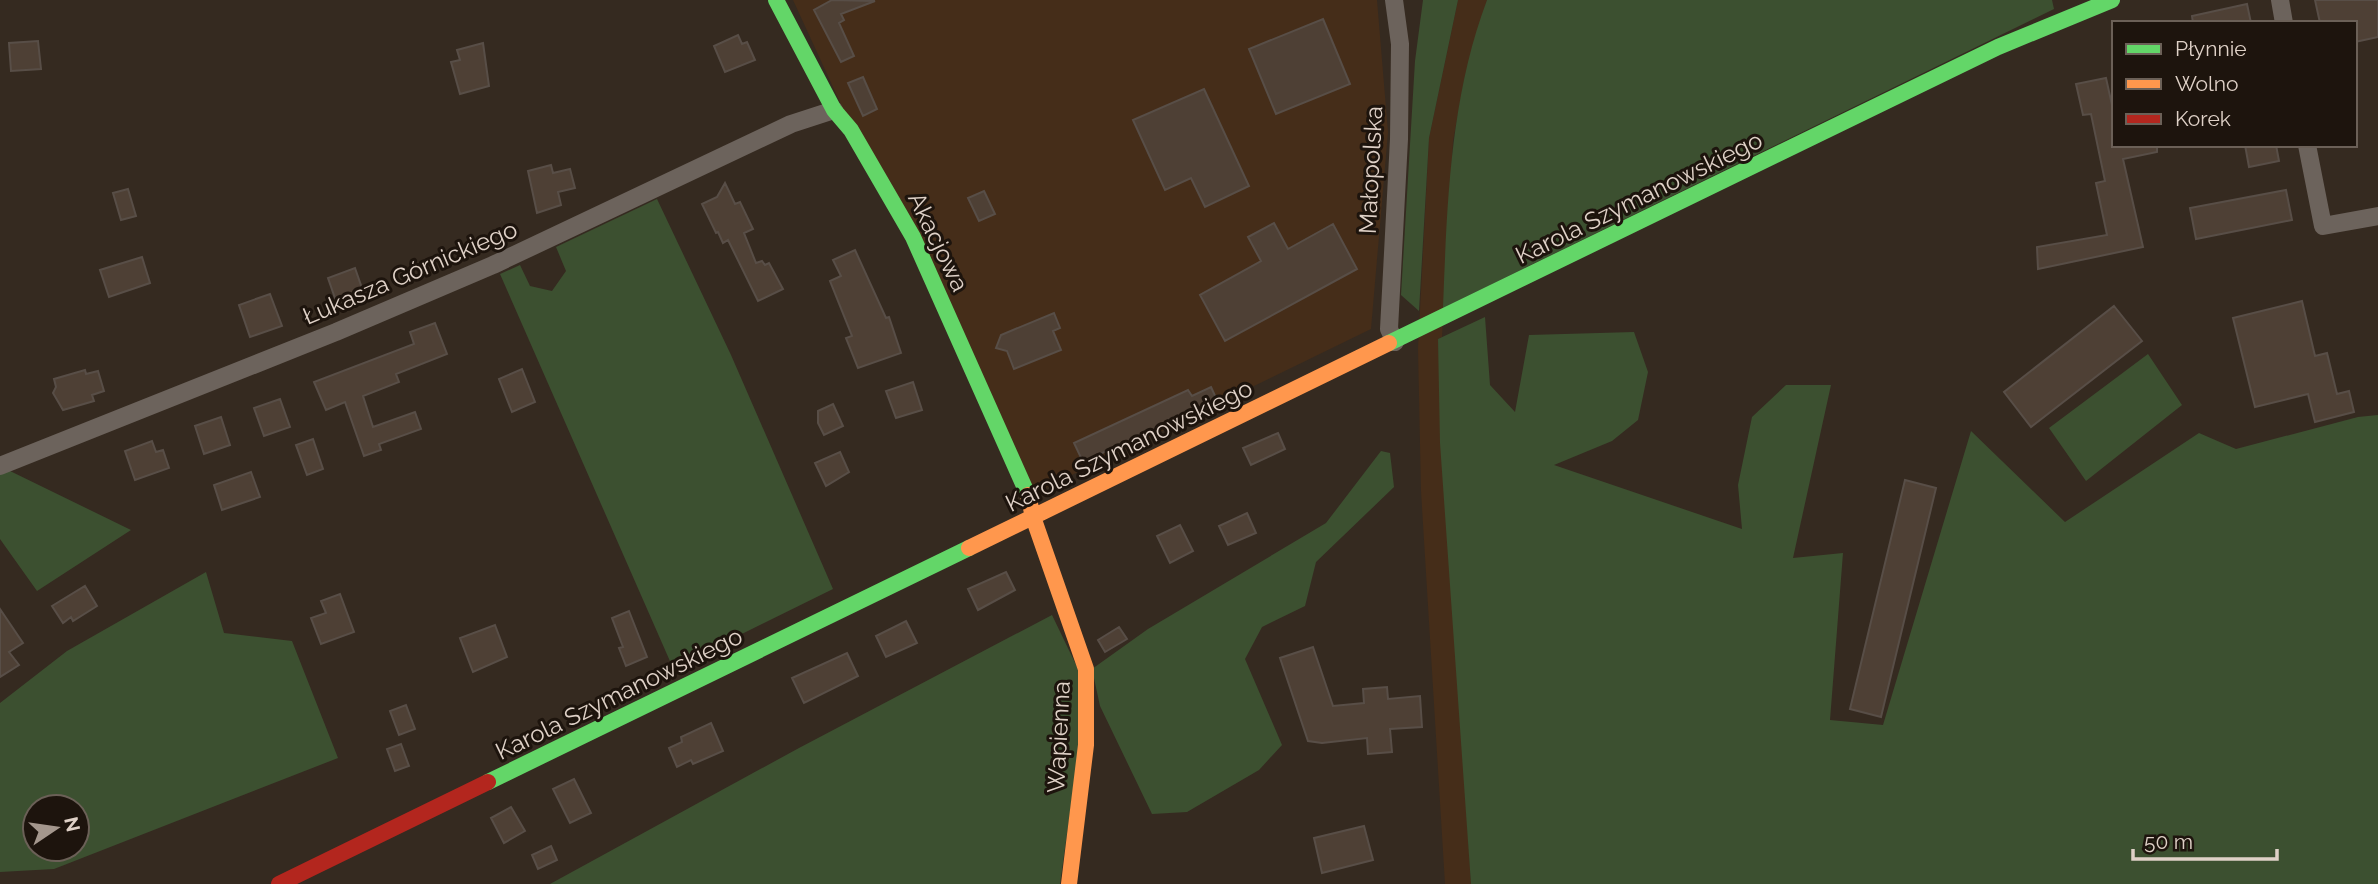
<svg xmlns="http://www.w3.org/2000/svg" width="2378" height="884" viewBox="0 0 2378 884" font-family="Raleway,sans-serif">
  <style>
    .built { fill: #452d19 }
    .green { fill: #3c5030; fill-rule: evenodd }
    .building { fill: #4e4035; stroke: #584e47; stroke-width: 2 }
    .lines { fill: none; stroke-linecap: round; stroke-linejoin: round }
    .street { stroke: #6c635c; stroke-width: 18 }
    .fast { stroke: #63d668; stroke-width: 16 }
    .slow { stroke: #ff974d; stroke-width: 16 }
    .jam { stroke: #b3261e; stroke-width: 16 }
    .labels { text-anchor: middle; stroke-width: 6; stroke-linejoin: round; paint-order: stroke }
    .street-label { font-size: 24px; fill: #dfd1c7; stroke: #1d140d }
  </style>
  <rect width="100%" height="100%" fill="#352a20"/>
  <path class="built" d="M 793,0 L 1377,0 L 1388,132 L 1371,329 L 1035,493 L 844,111 Z
    M 1458,0 L 1487,0 L 1465,76 L 1453,141 L 1442,337 L 1438,339 L 1471,884 L 1445,884 L 1421,491 L 1418,348 L 1429,138 Z"/>
  <path class="green" d="M 1423,0 L 1458,0 L 1429,138 L 1419,311 L 1401,295 L 1415,61 Z
    M 1487,0 L 2052,0 L 2054,9 L 1443,308 C 1447,204 1450,98 1487,0 Z
    M 657,199 L 731,355 L 833,589 L 673,668 L 500,274 L 520,265 L 530,286 L 552,291 L 566,271 L 556,247 Z
    M 1485,317 L 1490,385 L 1515,412 L 1529,335 L 1634,332 L 1648,372 L 1638,420 L 1612,441 L 1554,465 L 1742,529 L 1738,485 L 1752,417 L 1786,385 L 1831,385 L 1793,558 L 1843,553 L 1830,720 L 1883,725 L 1971,431 L 2065,522 L 2199,433 L 2236,449 L 2358,417 L 2378,415 L 2378,884 L 1471,884 L 1440,443 L 1438,339 Z
    M 2148,354 L 2182,405 L 2086,481 L 2049,428 Z
    M 1381,451 L 1390,453 L 1394,487 L 1316,562 L 1305,606 L 1262,627 L 1245,659 L 1282,745 L 1259,770 L 1187,812 L 1152,814 L 1100,706 L 1092,669 L 1148,629 L 1326,523 Z
    M 8,470 L 131,530 L 37,591 L 0,539 L 0,471 Z
    M 206,572 L 224,633 L 292,641 L 338,758 L 54,869 L 0,872 L 0,703 L 67,651 ZM 35,807 L 77,807 L 77,849 L 35,849 Z
    M 1052,615 L 1079,671 L 1081,733 L 1060,884 L 550,884 L 799,748 Z"/>
  <path class="building" d="M 832,0 L 875,1 L 841,14 L 844,20 L 839,23 L 854,56 L 841,62 L 814,10 Z
    M 2315,0 L 2378,0 L 2378,37 L 2355,42 L 2355,23 L 2320,23 Z
    M 2247,4 L 2251,23 L 2193,23 L 2192,16 Z
    M 1323,19 L 1350,84 L 1276,114 L 1249,49 Z
    M 738,35 L 742,44 L 747,42 L 755,60 L 725,72 L 714,46 Z
    M 38,41 L 41,69 L 11,71 L 9,43 Z
    M 483,43 L 489,86 L 460,94 L 451,62 L 460,60 L 457,50 Z
    M 863,77 L 877,109 L 863,116 L 848,83 Z
    M 2106,78 L 2114,114 L 2114,145 L 2157,145 L 2157,152 L 2123,159 L 2143,247 L 2038,269 L 2037,247 L 2107,235 L 2096,183 L 2105,181 L 2091,114 L 2083,115 L 2076,84 Z
    M 1204,89 L 1249,186 L 1205,207 L 1191,178 L 1165,190 L 1133,120 Z
    M 2245,145 L 2276,145 L 2279,161 L 2249,167 Z
    M 551,165 L 553,173 L 570,169 L 575,188 L 558,192 L 561,205 L 537,213 L 528,171 Z
    M 725,183 L 735,204 L 740,202 L 753,229 L 744,233 L 756,263 L 762,261 L 765,265 L 769,263 L 783,289 L 758,301 L 728,240 L 723,243 L 718,232 L 716,233 L 702,204 L 717,197 Z
    M 128,189 L 136,216 L 121,220 L 113,193 Z
    M 2286,190 L 2292,220 L 2196,239 L 2190,208 Z
    M 984,191 L 995,214 L 979,221 L 968,198 Z
    M 1274,223 L 1288,249 L 1333,224 L 1357,269 L 1225,341 L 1200,295 L 1261,261 L 1248,237 Z
    M 855,250 L 886,318 L 889,317 L 901,353 L 858,368 L 846,338 L 852,336 L 830,281 L 841,276 L 833,260 Z
    M 142,257 L 150,283 L 109,297 L 100,270 Z
    M 355,268 L 364,294 L 337,304 L 328,278 Z
    M 270,294 L 282,326 L 250,337 L 239,305 Z
    M 2302,301 L 2315,356 L 2327,353 L 2337,394 L 2349,391 L 2354,412 L 2315,422 L 2308,394 L 2255,407 L 2233,318 Z
    M 2114,306 L 2142,341 L 2031,427 L 2004,392 Z
    M 1054,313 L 1060,328 L 1053,331 L 1061,350 L 1014,369 L 1007,351 L 996,348 L 1001,335 Z
    M 435,323 L 447,354 L 396,374 L 399,382 L 363,396 L 373,427 L 415,412 L 421,429 L 379,444 L 381,450 L 364,456 L 345,402 L 326,410 L 314,382 L 414,344 L 410,332 Z
    M 522,369 L 535,402 L 512,412 L 499,379 Z
    M 85,370 L 86,374 L 98,371 L 104,391 L 92,395 L 94,401 L 63,410 L 53,393 L 56,387 L 54,379 Z
    M 913,382 L 922,410 L 896,418 L 886,391 Z
    M 1211,387 L 1217,400 L 1083,462 L 1074,443 L 1188,390 L 1192,396 Z
    M 280,399 L 290,427 L 264,436 L 254,408 Z
    M 833,404 L 843,426 L 824,435 L 818,423 L 818,411 Z
    M 221,417 L 230,445 L 204,454 L 195,426 Z
    M 1278,433 L 1285,449 L 1251,465 L 1243,448 Z
    M 313,439 L 323,469 L 307,475 L 296,445 Z
    M 152,441 L 156,452 L 163,450 L 169,468 L 135,480 L 125,451 Z
    M 840,452 L 849,472 L 826,486 L 815,463 Z
    M 251,472 L 260,497 L 222,510 L 214,485 Z
    M 1905,480 L 1936,488 L 1881,717 L 1850,709 Z
    M 1247,513 L 1256,533 L 1228,545 L 1219,526 Z
    M 1180,525 L 1193,551 L 1170,563 L 1157,536 Z
    M 1006,572 L 1015,590 L 978,610 L 968,589 Z
    M 85,586 L 97,606 L 73,621 L 71,617 L 63,623 L 52,606 Z
    M 340,594 L 354,632 L 321,644 L 311,618 L 326,613 L 321,601 Z
    M 0,609 L 23,643 L 9,652 L 19,665 L 0,677 Z
    M 629,611 L 647,657 L 626,666 L 619,648 L 623,647 L 612,618 Z
    M 906,621 L 917,643 L 886,657 L 876,636 Z
    M 495,625 L 507,657 L 473,672 L 460,638 Z
    M 1119,627 L 1127,639 L 1105,652 L 1098,640 Z
    M 1313,647 L 1333,706 L 1364,703 L 1363,689 L 1387,687 L 1388,699 L 1420,696 L 1422,727 L 1390,729 L 1392,752 L 1368,754 L 1367,738 L 1322,743 L 1308,741 L 1280,658 Z
    M 847,653 L 858,676 L 804,703 L 792,678 Z
    M 406,705 L 415,729 L 399,735 L 390,711 Z
    M 711,723 L 723,751 L 693,764 L 691,760 L 677,767 L 669,748 L 682,742 L 681,737 Z
    M 401,744 L 409,766 L 395,771 L 387,749 Z
    M 574,779 L 591,813 L 570,823 L 553,789 Z
    M 511,807 L 525,831 L 504,843 L 491,818 Z
    M 1364,826 L 1373,860 L 1322,873 L 1314,838 Z
    M 551,846 L 557,860 L 538,869 L 532,855 Z"/>
  <g class="lines">
    <path class="street" d="M 1394,0 L 1400,44 L 1399,139 L 1389,329 L 1395,342
      M 2280,0 L 2284,23
      M 2307,145 L 2323,226 L 2378,216
      M 0,466 L 336,332 L 493,265 L 791,124 L 834,110"/>
    <path class="fast" d="M 776,0 L 834,110 L 851,130 L 913,237 L 1028,495
      M 1389,343 L 1998,47 L 2112,0
      M 488,782 L 969,548"/>
    <path class="slow" d="M 1028,495 L 1033,517 L 1086,669 L 1086,745 L 1069,884
      M 969,548 L 1389,343"/>
    <path class="jam" d="M 279,884 L 488,782"/>
  </g>
  <g class="labels">
    <g class="street-label">
      <text transform="translate(1371 170) rotate(-87)" y="8">Małopolska</text>
      <text transform="translate(1639 198) rotate(-26)" y="8">Karola Szymanowskiego</text>
      <text transform="translate(938 242) rotate(64)" y="8">Akacjowa</text>
      <text transform="translate(410 273) rotate(-23)" y="8">Łukasza Górnickiego</text>
      <text transform="translate(1129 446) rotate(-26)" y="8">Karola Szymanowskiego</text>
      <text transform="translate(619 694) rotate(-26)" y="8">Karola Szymanowskiego</text>
      <text transform="translate(1059 737) rotate(-87)" y="8">Wapienna</text>
    </g>
  </g>
  <rect x="2112" y="21" width="245" height="126" fill="#1d140d" stroke="#6b6057" stroke-width="2"/>
  <rect x="2126" y="44" width="35" height="10" fill="#63d668" stroke="#6b6057" stroke-width="2"/>
  <text x="2175" y="56" font-size="21" fill="#dfd1c7">Płynnie</text>
  <rect x="2126" y="79" width="35" height="10" fill="#ff974d" stroke="#6b6057" stroke-width="2"/>
  <text x="2175" y="91" font-size="21" fill="#dfd1c7">Wolno</text>
  <rect x="2126" y="114" width="35" height="10" fill="#b3261e" stroke="#6b6057" stroke-width="2"/>
  <text x="2175" y="126" font-size="21" fill="#dfd1c7">Korek</text>
  <g transform="translate(56 828) rotate(77)"><circle r="33" fill="#1d140d" stroke="#6b6057" stroke-width="2"/>
  <path d="M0-5L12 26L0 18L-12 26Z" fill="#a4978d"/>
  <text y="-10" font-size="19" font-weight="bold" text-anchor="middle" fill="#dfd1c7">N</text>
  </g>
  <path d="M2133 849v10h144v-10" fill="none" stroke="#dfd1c7" stroke-width="3.5"/>
  <text x="2144" y="849" font-size="21" fill="#dfd1c7" stroke="#1d140d" stroke-width="5" paint-order="stroke">50 m</text>
</svg>
